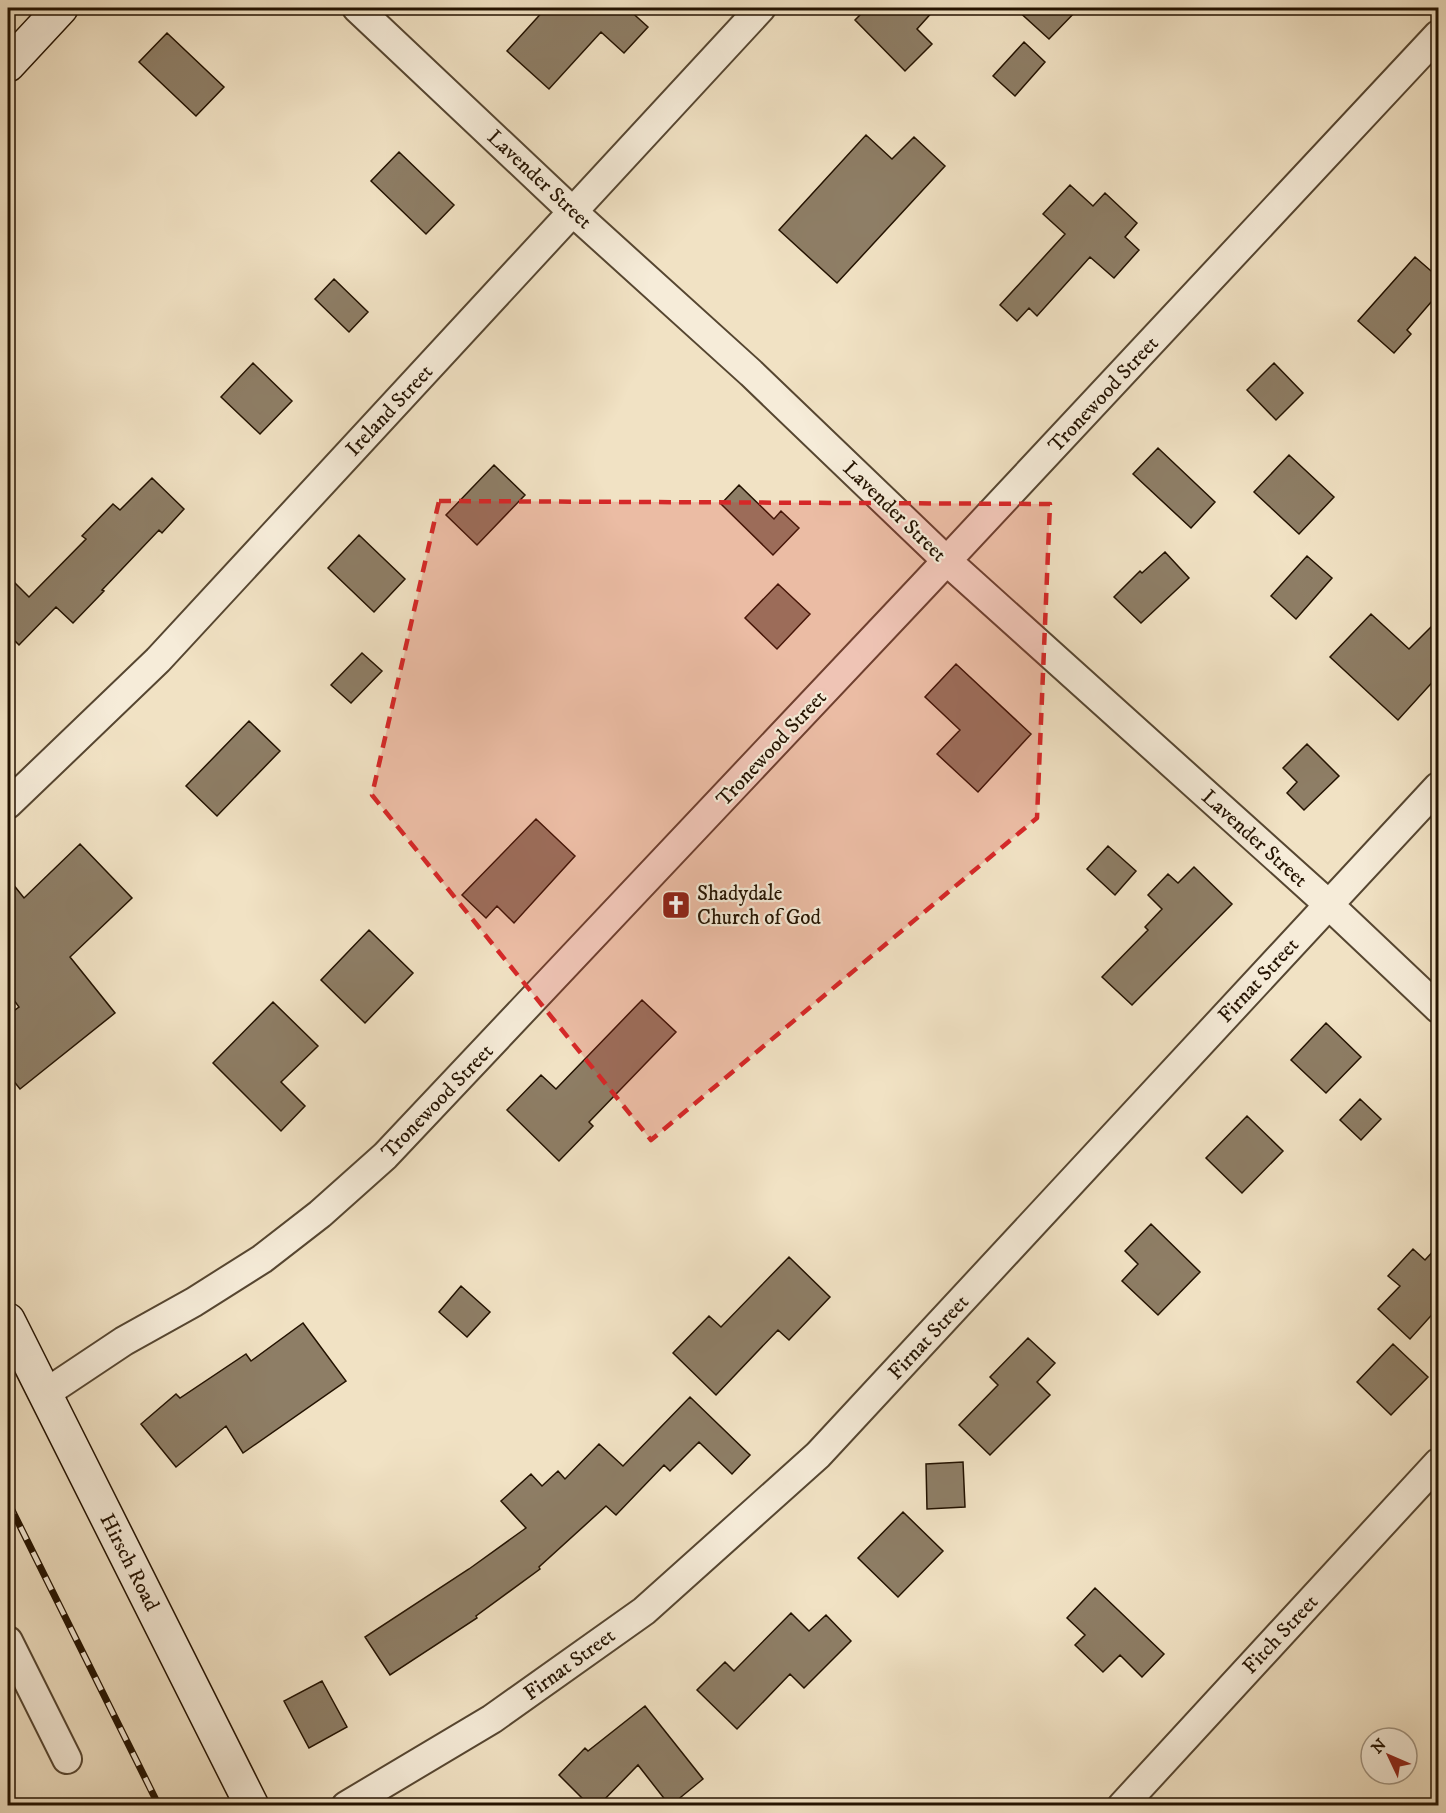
<svg xmlns="http://www.w3.org/2000/svg" width="1446" height="1813" viewBox="0 0 1446 1813" font-family="'IM FELL DW Pica',serif">
  <style>
    .building { fill: #8e7e66; stroke: #231200; stroke-width: 1.5 }
    .lines { fill: none; stroke-linecap: round; stroke-linejoin: round }
    .minor-casing { stroke: #564631; stroke-width: 32 }
    .secondary-casing { stroke: #231200; stroke-width: 36 }
    .minor { stroke: #f6ecd9; stroke-width: 28 }
    .secondary { stroke: #f6ecd9; stroke-width: 33 }
    .rail-casing { stroke: #231200; stroke-width: 7 }
    .rail { stroke: #f6ecd9; stroke-width: 4.5; stroke-dasharray: 14; stroke-linecap: butt }
    .marked { fill: #d62828; fill-opacity: 0.2; stroke: #d62828; stroke-width: 4.5; stroke-dasharray: 12 8; stroke-linejoin: round }
    .labels { text-anchor: middle; stroke-width: 4.5; stroke-linejoin: round; paint-order: stroke }
    .street-label { font-size: 21px; fill: #231200; stroke: #f6ecd9 }
    .poi-label { font-size: 21px; fill: #231200; stroke: #f6ecd9; text-anchor: start }
  </style>
  <rect width="100%" height="100%" fill="#f1e2c4"/>
  <filter id="stains"><feTurbulence type="fractalNoise" baseFrequency=".00333" numOctaves="4"/><feColorMatrix values="0 0 0 0 .2 0 0 0 0 .09 0 0 0 0 .02 0 0 0 .5 -.17"/></filter>
  <radialGradient id="worn" r=".72"><stop offset=".6" stop-color="#630" stop-opacity="0"/><stop offset="1" stop-color="#630" stop-opacity=".3"/></radialGradient>
  <path class="building" d="M 546,8 L 627,8 L 648,27 L 624,53 L 601,32 L 549,89 L 507,51 Z
    M 867,8 L 936,8 L 917,29 L 932,44 L 905,71 L 855,20 Z
    M 1015,8 L 1079,8 L 1049,39 Z
    M 167,33 L 224,87 L 196,116 L 139,62 Z
    M 1024,42 L 1045,62 L 1015,96 L 993,76 Z
    M 866,135 L 892,159 L 914,137 L 945,166 L 837,283 L 779,230 Z
    M 399,152 L 454,205 L 426,234 L 371,181 Z
    M 1070,185 L 1093,206 L 1105,193 L 1137,223 L 1125,237 L 1139,250 L 1114,278 L 1090,257 L 1037,316 L 1029,308 L 1017,321 L 1000,305 L 1065,234 L 1043,214 Z
    M 1415,257 L 1438,277 L 1438,294 L 1407,330 L 1411,334 L 1394,353 L 1358,321 Z
    M 334,279 L 368,312 L 349,332 L 315,299 Z
    M 253,363 L 292,401 L 260,434 L 221,397 Z
    M 1274,363 L 1303,393 L 1276,420 L 1247,390 Z
    M 1158,448 L 1215,502 L 1191,528 L 1133,474 Z
    M 1289,455 L 1334,497 L 1299,534 L 1254,492 Z
    M 494,465 L 525,495 L 477,545 L 446,515 Z
    M 152,478 L 184,509 L 162,533 L 159,530 L 102,590 L 104,591 L 73,623 L 56,607 L 19,645 L 8,634 L 8,576 L 29,597 L 86,539 L 82,536 L 113,504 L 120,510 Z
    M 739,485 L 774,519 L 781,511 L 799,528 L 773,555 L 721,504 Z
    M 359,535 L 405,579 L 374,612 L 328,568 Z
    M 1165,552 L 1189,578 L 1141,623 L 1114,597 L 1140,571 L 1142,573 Z
    M 1307,556 L 1332,578 L 1296,619 L 1271,596 Z
    M 778,584 L 810,614 L 777,649 L 745,618 Z
    M 1371,614 L 1409,649 L 1438,620 L 1438,676 L 1398,720 L 1330,657 Z
    M 362,653 L 382,671 L 351,703 L 331,685 Z
    M 956,664 L 1031,734 L 978,792 L 937,754 L 960,730 L 925,697 Z
    M 249,721 L 280,751 L 217,816 L 186,786 Z
    M 1307,744 L 1339,776 L 1304,810 L 1287,793 L 1297,782 L 1283,768 Z
    M 536,819 L 575,856 L 514,923 L 497,906 L 486,918 L 462,895 Z
    M 80,844 L 132,898 L 70,957 L 115,1013 L 20,1089 L 8,1074 L 8,1015 L 19,1007 L 8,992 L 8,878 L 24,898 Z
    M 1108,846 L 1136,871 L 1115,895 L 1087,869 Z
    M 1194,867 L 1232,904 L 1132,1005 L 1102,977 L 1148,930 L 1145,927 L 1162,909 L 1148,895 L 1168,874 L 1178,883 Z
    M 369,930 L 413,973 L 365,1023 L 321,980 Z
    M 642,1000 L 676,1032 L 589,1122 L 593,1126 L 559,1161 L 507,1110 L 541,1075 L 556,1089 Z
    M 273,1002 L 318,1046 L 281,1082 L 305,1106 L 281,1131 L 213,1063 Z
    M 1326,1023 L 1361,1057 L 1326,1093 L 1291,1060 Z
    M 1360,1099 L 1381,1119 L 1361,1140 L 1340,1120 Z
    M 1247,1116 L 1283,1151 L 1242,1193 L 1206,1158 Z
    M 1151,1224 L 1200,1272 L 1158,1315 L 1122,1281 L 1138,1264 L 1125,1251 Z
    M 1438,1246 L 1438,1308 L 1410,1339 L 1378,1309 L 1400,1286 L 1388,1276 L 1413,1249 L 1425,1260 Z
    M 789,1257 L 830,1297 L 789,1340 L 778,1330 L 716,1395 L 673,1353 L 709,1316 L 721,1327 Z
    M 461,1286 L 490,1312 L 467,1337 L 439,1312 Z
    M 303,1323 L 346,1381 L 243,1453 L 226,1426 L 176,1467 L 141,1424 L 176,1394 L 180,1398 L 246,1354 L 251,1361 Z
    M 1028,1338 L 1055,1363 L 1037,1382 L 1050,1395 L 990,1455 L 959,1425 L 998,1385 L 990,1377 Z
    M 1393,1344 L 1428,1377 L 1391,1415 L 1357,1382 Z
    M 690,1397 L 750,1455 L 732,1474 L 699,1442 L 670,1471 L 664,1465 L 616,1515 L 606,1506 L 539,1567 L 540,1569 L 476,1616 L 477,1618 L 390,1675 L 365,1637 L 469,1569 L 526,1528 L 501,1501 L 531,1474 L 542,1486 L 558,1471 L 565,1479 L 599,1444 L 623,1466 Z
    M 963,1462 L 965,1507 L 927,1509 L 926,1464 Z
    M 903,1512 L 943,1551 L 898,1597 L 858,1558 Z
    M 1095,1588 L 1164,1654 L 1142,1677 L 1120,1655 L 1103,1672 L 1075,1645 L 1085,1635 L 1067,1618 Z
    M 791,1613 L 809,1631 L 826,1615 L 851,1641 L 804,1688 L 790,1674 L 737,1729 L 697,1690 L 725,1662 L 734,1671 Z
    M 322,1681 L 347,1727 L 309,1748 L 284,1701 Z
    M 645,1706 L 703,1779 L 670,1806 L 638,1765 L 598,1806 L 590,1806 L 559,1775 L 585,1748 L 588,1751 Z"/>
  <g class="lines">
    <g class="minor-casing">
      <path id="minor" d="M 357,8 L 572,211 L 751,373 L 947,561 L 1328,904 L 1438,1008
        M 8,804 L 158,660 L 761,8
        M 46,1393 L 124,1341 L 194,1302 L 262,1259 L 320,1214 L 385,1156 L 924,585 L 1438,35
        M 8,1641 L 67,1759
        M 346,1806 L 492,1719 L 644,1611 L 818,1455 L 1438,787
        M 1122,1806 L 1438,1463"/>
    </g>
    <g class="secondary-casing">
      <path id="secondary" d="M 8,65 L 61,8
        M 8,1320 L 252,1806"/>
    </g>
    <use href="#minor" class="minor"/>
    <use href="#secondary" class="secondary"/>
    <g class="rail-casing">
      <path id="rail" d="M 8,1502 L 159,1806"/>
    </g>
    <use href="#rail" class="rail"/>
  </g>
  <path class="marked" d="M 439,501 L 1050,504 L 1037,818 L 651,1140 L 372,795 Z"/>
  <defs>
    <g id="church-square" transform="scale(1.5)"><rect x="-9" y="-9" width="18" height="18" rx="4" fill="#8f2418" stroke="#f6ecd9"/><path d="M-1.2-6h2.4v3.5h3.3v2.4h-3.3V6h-2.4V-.1h-3.3v-2.4h3.3Z" fill="#fff"/></g>
  </defs>
  <g fill-rule="evenodd">
    <use href="#church-square" x="676" y="905"/>
  </g>
  <g class="labels">
    <g class="street-label">
      <text transform="translate(540 179) rotate(43)" y="7">Lavender Street</text>
      <text transform="translate(1103 394) rotate(-47)" y="7">Tronewood Street</text>
      <text transform="translate(389 410) rotate(-47)" y="7">Ireland Street</text>
      <text transform="translate(895 511) rotate(44)" y="7">Lavender Street</text>
      <text transform="translate(771 748) rotate(-47)" y="7">Tronewood Street</text>
      <text transform="translate(1255 838) rotate(42)" y="7">Lavender Street</text>
      <text transform="translate(1258 980) rotate(-47)" y="7">Firnat Street</text>
      <text transform="translate(437 1101) rotate(-46)" y="7">Tronewood Street</text>
      <text transform="translate(928 1337) rotate(-47)" y="7">Firnat Street</text>
      <text transform="translate(130 1562) rotate(63)" y="7">Hirsch Road</text>
      <text transform="translate(1280 1634) rotate(-47)" y="7">Fitch Street</text>
      <text transform="translate(569 1664) rotate(-36)" y="7">Firnat Street</text>
    </g>
    <g class="poi-label">
      <text x="697" y="900">Shadydale<tspan x="697" dy="24">Church of God</tspan></text>
    </g>
  </g>
  <rect width="1446" height="1813" fill="none" stroke="#f1e2c4" stroke-width="30"/>
  <rect x="9" y="9" width="1428" height="1795" fill="none" stroke="#231200" stroke-width="3"/>
  <rect x="15" y="15" width="1416" height="1783" fill="none" stroke="#231200" stroke-width="1.5"/>
  <g transform="translate(1389 1756) rotate(314)"><circle r="28" fill="#f6ecd9" stroke="#a29582" stroke-width="1.5"/>
  <path d="M0-4.5L10 22L0 15L-10 22Z" fill="#8f2418"/>
  <text y="-9" font-size="16" font-weight="bold" text-anchor="middle" fill="#231200">N</text>
  </g>
  <rect width="100%" height="100%" filter="url(#stains)"/>
  <rect width="100%" height="100%" fill="url(#worn)"/>
</svg>
